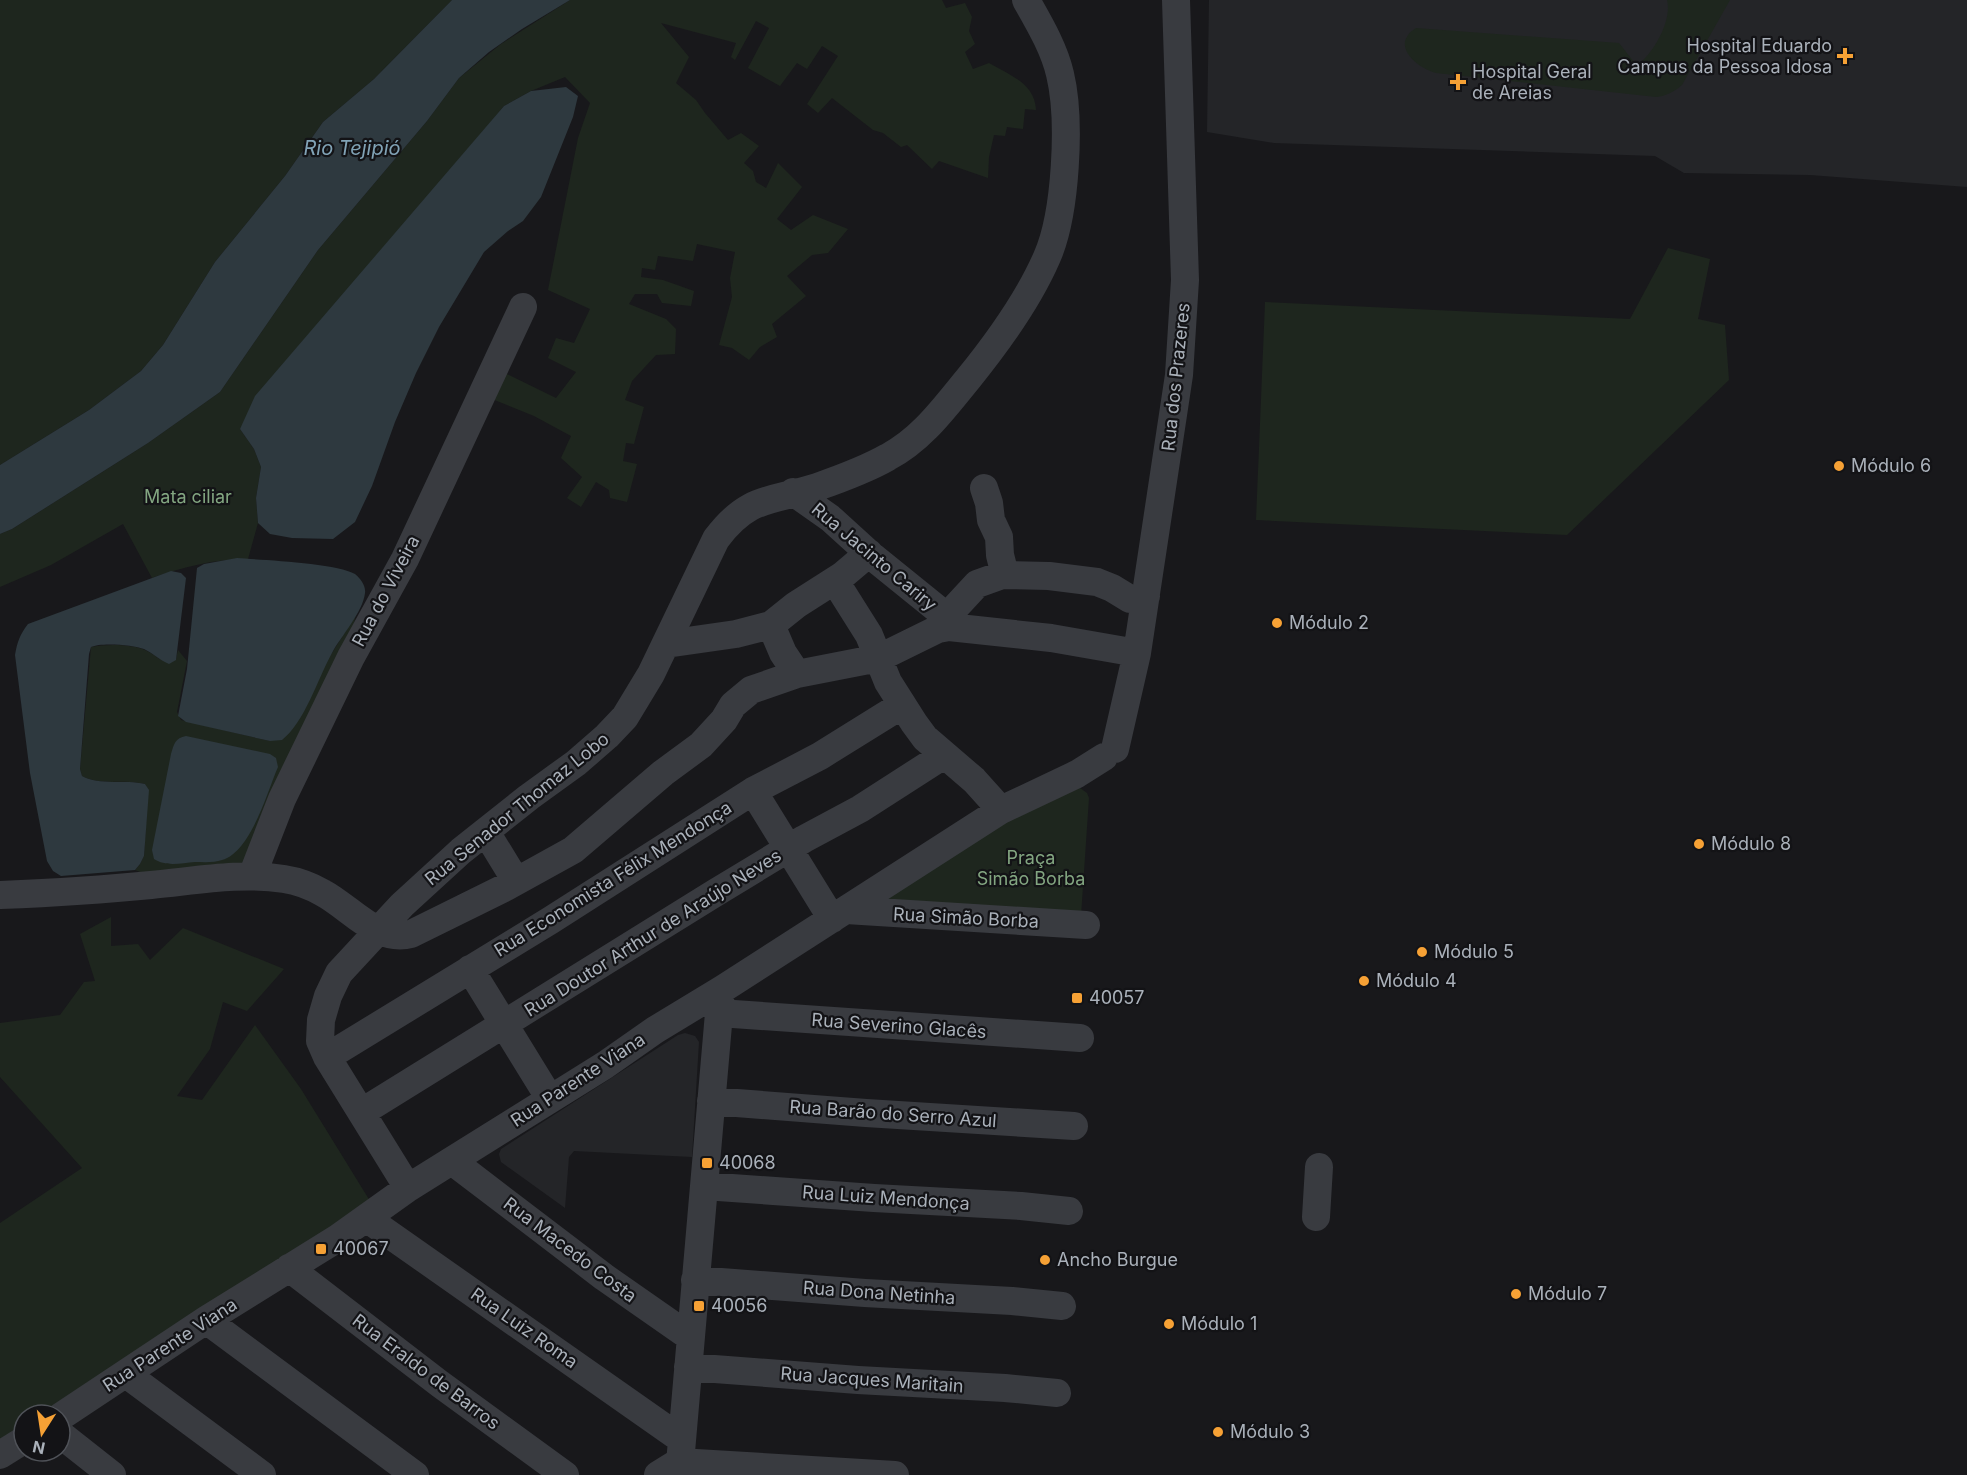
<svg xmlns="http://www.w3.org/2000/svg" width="1967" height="1475" viewBox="0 0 1967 1475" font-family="Inter,sans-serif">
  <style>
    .built { fill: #242528 }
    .green { fill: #1e261e }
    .water { fill: #2e393f }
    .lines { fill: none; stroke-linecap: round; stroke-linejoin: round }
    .minor { stroke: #393b40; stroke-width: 28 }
    .poi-dot { fill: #f6a135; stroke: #131316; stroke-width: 2 }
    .labels { text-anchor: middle; stroke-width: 4.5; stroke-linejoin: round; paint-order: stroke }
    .poi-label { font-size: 18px; fill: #aab1ba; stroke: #131316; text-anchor: start }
    .street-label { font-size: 18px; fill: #aab1ba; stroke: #131316 }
    .park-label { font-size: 18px; fill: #83a681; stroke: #131316 }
    .water-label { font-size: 20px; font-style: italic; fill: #81a3b6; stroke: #131316 }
  </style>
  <rect width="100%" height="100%" fill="#18181b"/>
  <path class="built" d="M 1209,0 L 1967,0 L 1967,187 L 1810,175 L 1684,173 L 1655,156 L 1274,143 L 1207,132 Z
    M 685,1033 L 695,1036 L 699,1042 L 692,1157 L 574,1151 L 569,1157 L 565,1208 L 501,1162 L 499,1154 L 501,1149 L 678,1035 Z"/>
  <path class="green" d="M 0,0 L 452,0 L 374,79 L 323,122 L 285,176 L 215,262 L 163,345 L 141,371 L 89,410 L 0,465 Z
    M 570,0 L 942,0 L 946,8 L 965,3 L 972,17 L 969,31 L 975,44 L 965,52 L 973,69 L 989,63 C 1009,75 1035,83 1036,110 L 1025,109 L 1023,129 L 1007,127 L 1005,136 L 994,135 L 989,157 L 988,178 L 939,161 L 932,169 L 907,145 L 901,147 L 883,133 L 873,130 L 832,98 L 818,113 L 807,104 L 838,56 L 822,46 L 807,69 L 797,63 L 780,86 L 748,68 L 769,28 L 756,21 L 735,60 L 731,57 L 736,43 L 661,23 L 689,57 L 676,83 L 696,100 L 705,113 L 728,140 L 741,133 L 759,146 L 744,163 L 753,171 L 756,182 L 766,188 L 778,163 L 802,187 L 777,219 L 791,230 L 813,215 L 848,229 L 828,253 L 812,255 L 787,276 L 806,296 L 772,324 L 777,337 L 760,347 L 749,360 L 732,348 L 719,345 L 732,297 L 730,278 L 735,252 L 697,244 L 693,261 L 658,256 L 655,270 L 642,268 L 641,277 L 663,280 L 694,291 L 691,306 L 662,303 L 657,294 L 635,294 L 629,304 L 666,319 L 676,329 L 675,354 L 656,355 L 632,381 L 625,400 L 644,407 L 634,444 L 626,443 L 623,461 L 637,464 L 627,502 L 610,498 L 609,490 L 596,482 L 581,507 L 567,498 L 582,477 L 561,458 L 571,436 L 534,416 L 492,399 L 503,372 L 556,398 L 576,372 L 548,358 L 556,338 L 574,343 L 590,309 L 548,290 L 578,138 L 590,103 L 565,77 L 531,91 L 504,106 L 240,429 L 254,449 L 261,467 L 256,498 L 258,523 L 248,559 C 215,559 182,567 152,578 L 123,524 L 51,565 L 0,587 L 0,534 L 12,529 L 148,443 L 220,392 L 318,250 L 427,121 L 459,78 L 501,44 Z
    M 1667,0 L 1730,0 L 1682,85 C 1674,92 1666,96 1656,97 L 1436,73 C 1417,68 1389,45 1416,28 L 1619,43 L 1634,62 L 1641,62 C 1656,49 1672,19 1667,0 Z
    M 1668,248 L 1710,259 L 1698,319 L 1725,325 L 1729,380 L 1567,535 L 1256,520 L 1265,302 L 1630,319 Z
    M 356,614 L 353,628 L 248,863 L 150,876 L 135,870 L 140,864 L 144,856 L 148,790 L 145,784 C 125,779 100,786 82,776 L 80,769 L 91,647 C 105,644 132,644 145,650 C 162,658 154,661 176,659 L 178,650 L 187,661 L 177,712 L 181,720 L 270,741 L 332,653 Z
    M 1076,785 L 1087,793 L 1089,798 L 1081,916 L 889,909 L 885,898 L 987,832 Z
    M 111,917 L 111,946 L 138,944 L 150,960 L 183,928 L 284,969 L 247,1011 L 223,1002 L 210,1049 L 177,1096 L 202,1100 L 255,1025 L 301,1089 L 370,1201 L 43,1415 L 24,1415 L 24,1427 L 0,1443 L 0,1223 L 82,1168 L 0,1077 L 0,1023 L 60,1015 L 84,982 L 95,981 L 80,934 Z"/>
  <path class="water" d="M 452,0 L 570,0 L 522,29 L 489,52 L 459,78 L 427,121 L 318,250 L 220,392 L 148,443 L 12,529 L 0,534 L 0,465 L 89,410 L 141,371 L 163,345 L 215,262 L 285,176 L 323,122 L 374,79 Z
    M 566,87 L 578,96 L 573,117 L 541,197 L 523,221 L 508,231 L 484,252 L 439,327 L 416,373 L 395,422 L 372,486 L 355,522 L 333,539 L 292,538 L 270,534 L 258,523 L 256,498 L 261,467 L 254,449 L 240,429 L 255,396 L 504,106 L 531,91 Z
    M 237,558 C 262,560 337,563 355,574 C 361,579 366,586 365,593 C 363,612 341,636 332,653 C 317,680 305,722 282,740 L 270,741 L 186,722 L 178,716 L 187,669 L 197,568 L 204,564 Z
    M 171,571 L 181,573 L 186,578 L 176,660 L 169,664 C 159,660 153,653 144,649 C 134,645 101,642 91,647 L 89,654 L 80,769 L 82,776 C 100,786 125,779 145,784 L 149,790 L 144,856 L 140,864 L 135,870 L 61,876 L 53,871 L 47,861 L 30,773 L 15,655 C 17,643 20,634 28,624 Z
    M 186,736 L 270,754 L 276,758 L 278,767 C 267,792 251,852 222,860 C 214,863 203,862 195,862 C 181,863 166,867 154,859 L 152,850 L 171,754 C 174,744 175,738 186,736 Z"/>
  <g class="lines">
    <path class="minor" d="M 984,488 L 989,503 L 991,520 L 999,537 L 1000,555 L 1005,575
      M 793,492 L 830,518 L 873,557 L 941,612 L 949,627
      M 835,581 L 869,635 L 888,682 L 914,723 L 925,738 L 974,780 L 1001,810
      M 771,625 L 783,653 L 797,674
      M 949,627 L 952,611 L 977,584 L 1002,575 L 1049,576 L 1097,582 L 1112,588 L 1130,599 L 1146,596
      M 666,644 L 736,634 L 771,625 L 796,605 L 843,575 L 869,553
      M 1115,749 L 1137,653 L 1179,375 L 1185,280 L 1176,0
      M 753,791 L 832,919
      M 486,832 L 516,881
      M 252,876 L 282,799 L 351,657 L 405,559 L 523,307
      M 0,895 C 50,893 101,890 151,885 C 195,881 241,872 284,879 C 297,881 311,886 323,893 C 351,908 377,943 411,934 L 506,887 L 573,850 L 663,773 L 701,745 L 724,720 L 733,705 L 751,690 L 797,674 L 879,658 L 938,629 L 949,627 L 1051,638 L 1137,653
      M 846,910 L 1086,925
      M 470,969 L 550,1099
      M 719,1013 L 1080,1038
      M 327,1057 L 551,920 L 753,791 L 820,756 L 902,705
      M 711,1101 L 866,1113 L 1074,1126
      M 362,1112 L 715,893 L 804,839 L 860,809 L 944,755
      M 452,1161 L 604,1277 L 690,1337
      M 704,1186 L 874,1198 L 1021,1206 L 1069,1211
      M 408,1188 L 327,1057 L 320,1041 L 321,1020 L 328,996 L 339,973 L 402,905 L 461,851 L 529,797 L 576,763 L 607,736 L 625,717 L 651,674 L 716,539 C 749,495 771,502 817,487 C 840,479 867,469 888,457 C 922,439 944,408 968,379 C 998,342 1028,301 1047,257 C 1066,214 1071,120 1060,74 C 1054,48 1039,23 1026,0
      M 1316,1217 L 1319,1167
      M 366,1218 L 681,1439
      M 289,1268 L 440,1384 L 565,1475
      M 695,1280 L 865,1293 L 1012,1301 L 1062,1306
      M 206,1320 L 415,1475
      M 688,1367 L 858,1380 L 1005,1388 L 1057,1393
      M 126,1374 L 262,1475
      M 60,1417 L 206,1320 L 338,1238 L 408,1188 L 605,1065 L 655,1030 L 721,990 L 1001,810 L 1077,774 L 1104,757
      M 60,1434 L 112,1475
      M 0,1455 L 24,1440
      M 658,1475 L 679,1462 L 895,1475
      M 679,1475 L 721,990"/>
  </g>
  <g class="poi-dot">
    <path d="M1842 47h6v6h6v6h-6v6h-6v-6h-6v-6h6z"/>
    <path d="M1455 73h6v6h6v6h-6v6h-6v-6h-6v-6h6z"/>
    <circle cx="1839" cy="466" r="6"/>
    <circle cx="1277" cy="623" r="6"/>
    <circle cx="1699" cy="844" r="6"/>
    <circle cx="1422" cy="952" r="6"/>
    <circle cx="1364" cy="981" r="6"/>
    <rect x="1071" y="992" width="12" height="12" rx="3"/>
    <rect x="701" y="1157" width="12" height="12" rx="3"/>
    <rect x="315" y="1243" width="12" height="12" rx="3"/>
    <circle cx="1045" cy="1260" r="6"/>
    <circle cx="1516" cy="1294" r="6"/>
    <rect x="693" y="1300" width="12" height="12" rx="3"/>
    <circle cx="1169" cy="1324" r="6"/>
    <circle cx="1218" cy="1432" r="6"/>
  </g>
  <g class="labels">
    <g class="poi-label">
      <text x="1832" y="52" text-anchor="end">Hospital Eduardo<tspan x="1832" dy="21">Campus da Pessoa Idosa</tspan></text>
      <text x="1472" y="78">Hospital Geral<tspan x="1472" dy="21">de Areias</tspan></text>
      <text x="1851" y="472">Módulo 6</text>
      <text x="1289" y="629">Módulo 2</text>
      <text x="1711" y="850">Módulo 8</text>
      <text x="1434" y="958">Módulo 5</text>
      <text x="1376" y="987">Módulo 4</text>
      <text x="1089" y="1004">40057</text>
      <text x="719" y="1169">40068</text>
      <text x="333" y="1255">40067</text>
      <text x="1057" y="1266">Ancho Burgue</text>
      <text x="1528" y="1300">Módulo 7</text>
      <text x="711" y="1312">40056</text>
      <text x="1181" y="1330">Módulo 1</text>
      <text x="1230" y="1438">Módulo 3</text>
    </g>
    <g class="street-label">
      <text transform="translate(1176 377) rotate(-84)" y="6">Rua dos Prazeres</text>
      <text transform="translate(874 557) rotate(40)" y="6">Rua Jacinto Cariry</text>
      <text transform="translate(386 591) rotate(-62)" y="6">Rua do Viveira</text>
      <text transform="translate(517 809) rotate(-39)" y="6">Rua Senador Thomaz Lobo</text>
      <text transform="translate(613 879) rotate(-32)" y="6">Rua Economista Félix Mendonça</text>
      <text transform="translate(966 918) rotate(3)" y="6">Rua Simão Borba</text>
      <text transform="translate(653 933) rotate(-32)" y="6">Rua Doutor Arthur de Araújo Neves</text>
      <text transform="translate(899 1026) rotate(4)" y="6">Rua Severino Glacês</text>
      <text transform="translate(578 1080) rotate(-33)" y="6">Rua Parente Viana</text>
      <text transform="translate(893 1114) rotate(4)" y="6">Rua Barão do Serro Azul</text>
      <text transform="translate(886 1198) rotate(4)" y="6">Rua Luiz Mendonça</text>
      <text transform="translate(570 1250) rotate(37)" y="6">Rua Macedo Costa</text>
      <text transform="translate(879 1293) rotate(4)" y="6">Rua Dona Netinha</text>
      <text transform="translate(524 1328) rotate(35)" y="6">Rua Luiz Roma</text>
      <text transform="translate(170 1345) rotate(-33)" y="6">Rua Parente Viana</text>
      <text transform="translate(426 1372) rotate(37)" y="6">Rua Eraldo de Barros</text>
      <text transform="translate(872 1380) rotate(4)" y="6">Rua Jacques Maritain</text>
    </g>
    <g class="park-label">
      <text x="188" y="503">Mata ciliar</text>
      <text x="1031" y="864">Praça<tspan x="1031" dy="21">Simão Borba</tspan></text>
    </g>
    <g class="water-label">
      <text x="352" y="155">Rio Tejipió</text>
    </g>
  </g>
  <g transform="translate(42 1433) rotate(192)"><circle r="28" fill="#131316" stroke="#4f5258" stroke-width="1.5"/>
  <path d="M0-4.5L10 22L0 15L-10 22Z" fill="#f6a135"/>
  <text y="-9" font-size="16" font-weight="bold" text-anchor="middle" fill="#aab1ba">N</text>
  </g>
</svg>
